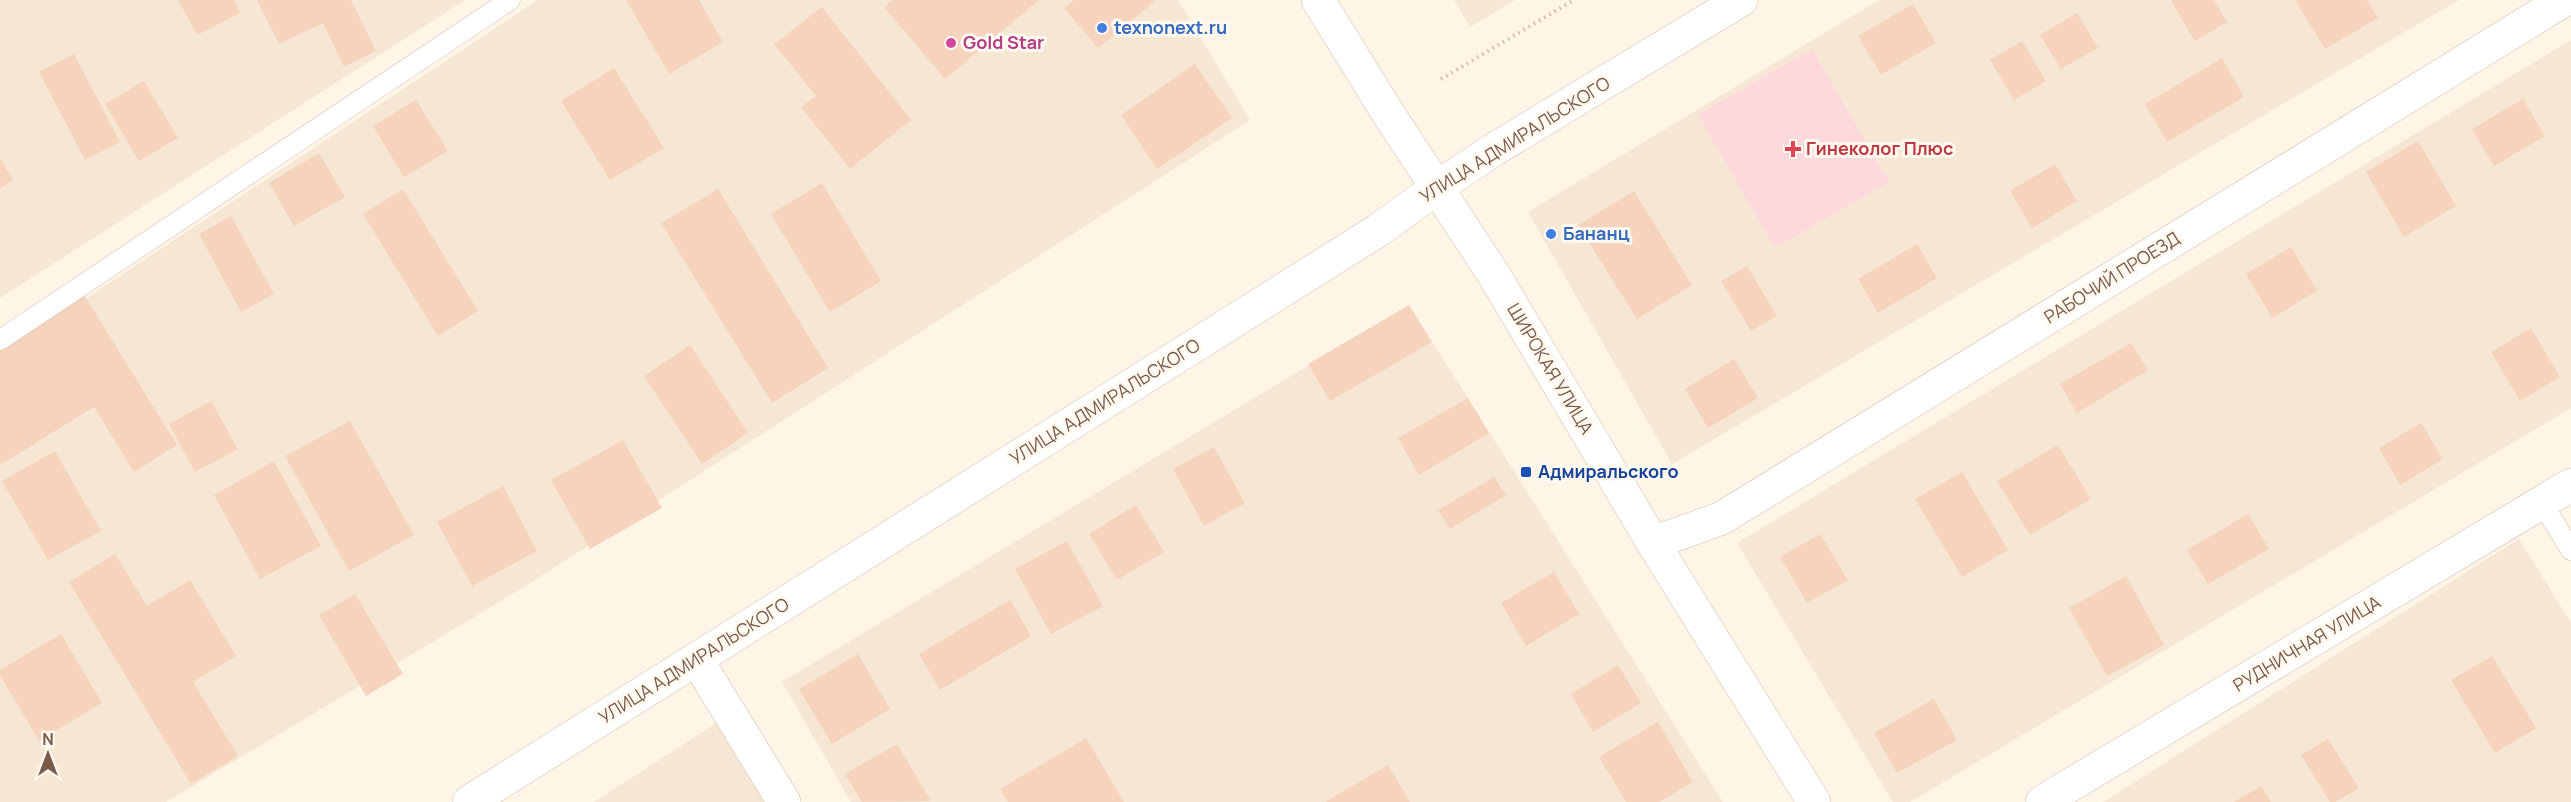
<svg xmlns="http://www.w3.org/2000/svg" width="2571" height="802" viewBox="0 0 2571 802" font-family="Manrope,sans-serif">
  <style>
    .residential { fill: #f6e7d4 }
    .medical { fill: #fdd9de }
    .building { fill: #f6d3bc }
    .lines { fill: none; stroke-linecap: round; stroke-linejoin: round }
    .service-casing { stroke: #d4beae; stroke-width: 21 }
    .minor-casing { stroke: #d4beae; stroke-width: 34 }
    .tertiary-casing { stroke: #d4beae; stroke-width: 34 }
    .secondary-casing { stroke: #d7beaa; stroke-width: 34 }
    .path { stroke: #dbb69e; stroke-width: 4; stroke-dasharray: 1.5 4.5; stroke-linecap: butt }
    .service { stroke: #fff; stroke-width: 20 }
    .minor { stroke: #fff; stroke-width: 33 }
    .tertiary { stroke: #fff; stroke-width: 33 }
    .secondary { stroke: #fff; stroke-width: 33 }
    .shop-dot { fill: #3f7fe0; stroke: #fff9ef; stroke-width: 2 }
    .hotel-dot { fill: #d1479c; stroke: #fff9ef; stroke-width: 2 }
    .health-dot { fill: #e0444e; stroke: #fff9ef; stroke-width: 2 }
    .transit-dot { fill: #1a4fb4; stroke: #fff9ef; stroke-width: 2 }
    .labels { text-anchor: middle; stroke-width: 6; stroke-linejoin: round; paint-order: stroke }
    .shop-label { font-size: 18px; font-weight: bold; fill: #366cbe; stroke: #fff9ef; text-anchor: start }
    .hotel-label { font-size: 18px; font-weight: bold; fill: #b23c85; stroke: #fff9ef; text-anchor: start }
    .street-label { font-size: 18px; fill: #7a5a48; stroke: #fff9ef }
    .health-label { font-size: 18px; font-weight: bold; fill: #be3a42; stroke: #fff9ef; text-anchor: start }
    .transit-label { font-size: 18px; font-weight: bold; fill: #164399; stroke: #fff9ef; text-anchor: start }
  </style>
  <rect width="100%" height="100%" fill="#fef5e7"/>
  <path class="residential" d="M 0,0 L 465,0 L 0,298 Z
    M 538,0 L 1178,0 L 1250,120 L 524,587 L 166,802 L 0,802 L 0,355 Z
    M 1454,0 L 1515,0 L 1470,27 Z
    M 1879,0 L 2459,0 L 1672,464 L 1528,212 Z
    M 2571,40 L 2571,408 L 1910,802 L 1893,802 L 1737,543 Z
    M 1409,305 L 1723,802 L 851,802 L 782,682 Z
    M 2519,539 L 2571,623 L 2571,802 L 2103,802 Z
    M 718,722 L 766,802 L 594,802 Z"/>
  <path class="medical" d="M 1812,49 L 1889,182 L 1775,248 L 1698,115 Z"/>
  <path class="building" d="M 178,0 L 234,0 L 240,13 L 197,35 Z
    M 257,0 L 351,0 L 376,51 L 344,67 L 323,23 L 279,44 Z
    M 626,0 L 699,0 L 723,42 L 669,74 Z
    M 893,0 L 1039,0 L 945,79 L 884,7 Z
    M 1074,0 L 1152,0 L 1154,2 L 1098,48 L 1064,8 Z
    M 2174,0 L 2214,0 L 2227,22 L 2195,41 L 2171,1 Z
    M 2295,0 L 2367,0 L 2378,18 L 2325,49 Z
    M 1913,4 L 1936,43 L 1881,75 L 1858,36 Z
    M 822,7 L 911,120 L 850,169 L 801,107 L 816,96 L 774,44 Z
    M 2077,13 L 2098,48 L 2061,69 L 2040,35 Z
    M 2022,41 L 2046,81 L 2014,100 L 1990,60 Z
    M 74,54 L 120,142 L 85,160 L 39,72 Z
    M 2222,58 L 2244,97 L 2167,142 L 2145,104 Z
    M 1195,64 L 1232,118 L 1157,169 L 1121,115 Z
    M 614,68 L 664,148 L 610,180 L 561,101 Z
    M 144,81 L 178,138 L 139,161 L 105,104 Z
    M 2523,99 L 2545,136 L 2494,166 L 2472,129 Z
    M 416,100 L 448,151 L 404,177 L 373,126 Z
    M 2418,141 L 2456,206 L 2404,237 L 2366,172 Z
    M 319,153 L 345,197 L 294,226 L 269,183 Z
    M 0,158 L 13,180 L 0,188 Z
    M 2055,164 L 2077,201 L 2032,228 L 2010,191 Z
    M 822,183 L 881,281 L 830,312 L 771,214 Z
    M 403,189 L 478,311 L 438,336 L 363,214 Z
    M 718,189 L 828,368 L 772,403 L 661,223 Z
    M 1634,191 L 1692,285 L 1637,319 L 1578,225 Z
    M 231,216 L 274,294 L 241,312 L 199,234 Z
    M 1917,244 L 1937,278 L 1878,313 L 1858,279 Z
    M 2291,247 L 2317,291 L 2272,318 L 2246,274 Z
    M 1747,266 L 1777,316 L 1751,331 L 1721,281 Z
    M 84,295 L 177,445 L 134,472 L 94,407 L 0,465 L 0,346 Z
    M 1409,305 L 1432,342 L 1330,401 L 1308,364 Z
    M 2531,328 L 2560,377 L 2520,401 L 2491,352 Z
    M 2131,343 L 2148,370 L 2077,413 L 2060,384 Z
    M 690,345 L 748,433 L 702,464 L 644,376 Z
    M 1734,359 L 1758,398 L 1708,428 L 1685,389 Z
    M 1468,398 L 1489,433 L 1419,475 L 1398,438 Z
    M 211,401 L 238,449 L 195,472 L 169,424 Z
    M 350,421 L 414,535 L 349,571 L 285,456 Z
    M 2421,423 L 2443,459 L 2400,485 L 2379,448 Z
    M 623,440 L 662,508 L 590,549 L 551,480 Z
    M 2058,445 L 2091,499 L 2030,535 L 1997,481 Z
    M 1214,447 L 1245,503 L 1204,526 L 1173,469 Z
    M 55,451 L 101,531 L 48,560 L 2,481 Z
    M 274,461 L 321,546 L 260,579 L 214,495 Z
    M 1962,472 L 2008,550 L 1962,577 L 1915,499 Z
    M 1494,477 L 1506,495 L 1450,529 L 1438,510 Z
    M 503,486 L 537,551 L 472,586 L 437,522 Z
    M 1136,505 L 1164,552 L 1117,580 L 1089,534 Z
    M 2248,514 L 2269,549 L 2208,584 L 2187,550 Z
    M 1820,534 L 1848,580 L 1807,603 L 1780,557 Z
    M 1067,541 L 1103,606 L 1051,634 L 1015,569 Z
    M 115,554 L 147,606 L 190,580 L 236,656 L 193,682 L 238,756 L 191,784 L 69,582 Z
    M 1554,572 L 1579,614 L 1526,646 L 1501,603 Z
    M 2126,576 L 2164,645 L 2107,676 L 2069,608 Z
    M 355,594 L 403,674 L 366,696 L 319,615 Z
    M 1010,600 L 1031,636 L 940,690 L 919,654 Z
    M 61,634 L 102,703 L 39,741 L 0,675 L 0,670 Z
    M 858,654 L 890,709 L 832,744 L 799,689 Z
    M 2492,656 L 2536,728 L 2495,753 L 2451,680 Z
    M 1618,665 L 1641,703 L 1593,732 L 1571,694 Z
    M 1934,699 L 1957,740 L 1897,773 L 1874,733 Z
    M 1658,722 L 1693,782 L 1659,802 L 1626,802 L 1599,757 Z
    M 1086,738 L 1124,802 L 1008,802 L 1000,789 Z
    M 2328,739 L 2359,788 L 2335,802 L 2330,802 L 2301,755 Z
    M 897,744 L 931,801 L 862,802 L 845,774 Z
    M 1388,765 L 1410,802 L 1325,802 Z
    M 2261,786 L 2271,802 L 2234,802 Z"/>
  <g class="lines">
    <g class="service-casing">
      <path id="service" d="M 0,340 L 510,0
        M 2542,503 L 2571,550"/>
    </g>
    <g class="minor-casing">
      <path id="minor" d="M 1438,187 L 1493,150 L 1741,0
        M 1653,543 L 1722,518 L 2564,0
        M 697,660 L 784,802
        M 2042,802 L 2571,485"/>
    </g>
    <g class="tertiary-casing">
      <path id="tertiary" d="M 469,802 L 1377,231 L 1438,187"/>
    </g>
    <g class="secondary-casing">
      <path id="secondary" d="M 1318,0 L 1386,110 L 1494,275 L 1653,543 L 1814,802"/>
    </g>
    <path class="path" d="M 1441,79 L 1574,0"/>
    <use href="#service" class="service"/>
    <use href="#minor" class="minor"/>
    <use href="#tertiary" class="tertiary"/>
    <use href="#secondary" class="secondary"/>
  </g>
  <g class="shop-dot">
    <circle cx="1102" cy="28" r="6"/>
    <circle cx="1551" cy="234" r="6"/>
  </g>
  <circle class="hotel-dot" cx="951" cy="43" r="6"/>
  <path class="health-dot" d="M1790 140h6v6h6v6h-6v6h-6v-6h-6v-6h6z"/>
  <rect class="transit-dot" x="1520" y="466" width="12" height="12" rx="3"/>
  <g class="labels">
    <g class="shop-label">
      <text x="1114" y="34">texnonext.ru</text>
      <text x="1563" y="240">Бананц</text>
    </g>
    <g class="hotel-label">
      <text x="963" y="49">Gold Star</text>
    </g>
    <g class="street-label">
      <text transform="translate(1515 140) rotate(-32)" y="6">УЛИЦА АДМИРАЛЬСКОГО</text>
      <text transform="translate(2112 278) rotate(-32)" y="6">РАБОЧИЙ ПРОЕЗД</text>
      <text transform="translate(1550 369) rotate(59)" y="6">ШИРОКАЯ УЛИЦА</text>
      <text transform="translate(1105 402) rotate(-32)" y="6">УЛИЦА АДМИРАЛЬСКОГО</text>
      <text transform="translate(2307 644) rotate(-31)" y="6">РУДНИЧНАЯ УЛИЦА</text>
      <text transform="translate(694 661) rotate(-32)" y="6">УЛИЦА АДМИРАЛЬСКОГО</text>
    </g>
    <g class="health-label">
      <text x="1806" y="155">Гинеколог Плюс</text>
    </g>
    <g class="transit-label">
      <text x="1538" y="478">Адмиральского</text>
    </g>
  </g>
  <g transform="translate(48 754)" stroke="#fff9ef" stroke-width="4.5" paint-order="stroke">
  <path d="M0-4.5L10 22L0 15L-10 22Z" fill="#7a5a48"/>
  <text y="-9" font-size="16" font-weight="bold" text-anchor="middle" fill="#7a5a48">N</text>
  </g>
</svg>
